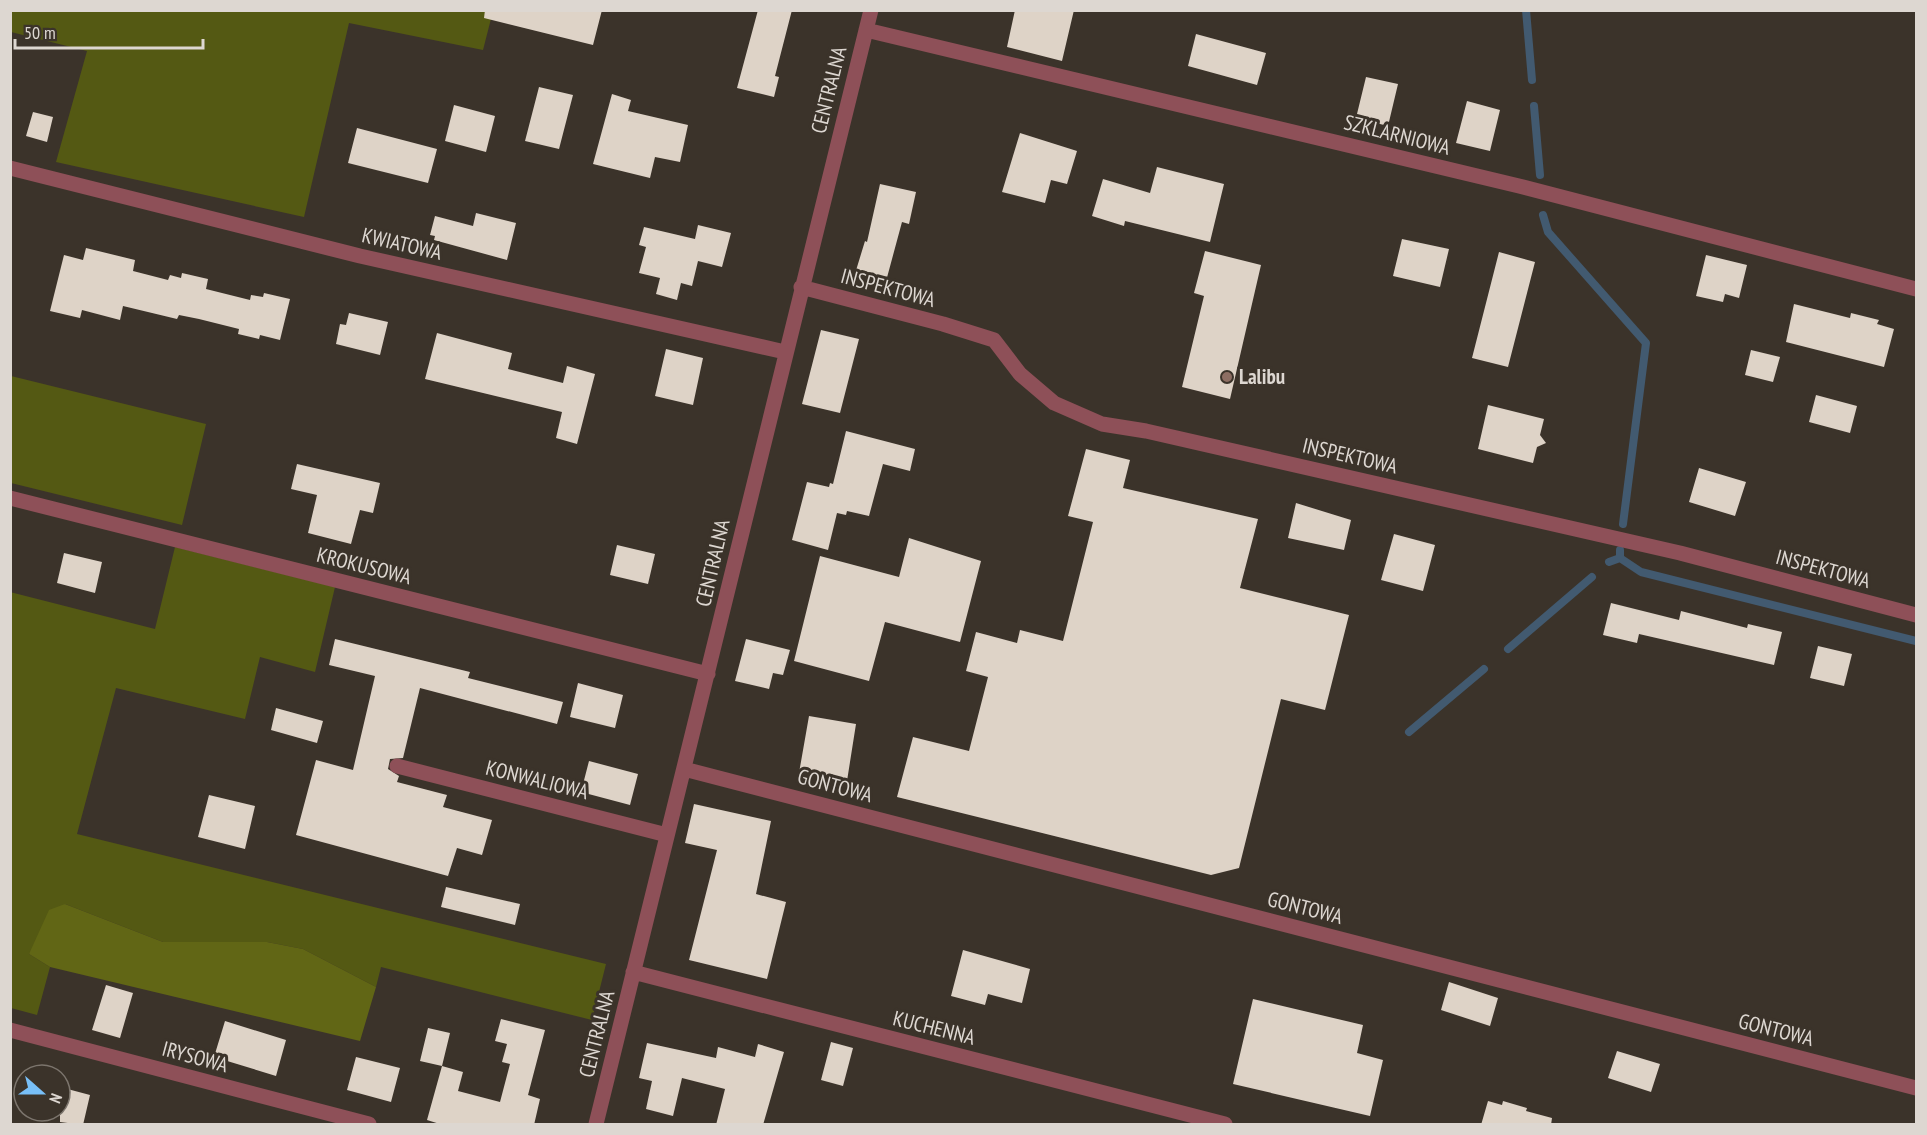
<svg xmlns="http://www.w3.org/2000/svg" width="1927" height="1135" viewBox="0 0 1927 1135" font-family="'PT Sans Narrow',sans-serif">
  <style>
    .green { fill: #545913 }
    .forest { fill: #616615 }
    .lines { fill: none; stroke-linecap: round; stroke-linejoin: round }
    .stream { stroke: #425a70; stroke-width: 8 }
    .building { fill: #ded3c7 }
    .minor { stroke: #8e5058; stroke-width: 15 }
    .education-dot { fill: #8d6e63; stroke: #3b332a; stroke-width: 2 }
    .labels { text-anchor: middle; stroke-width: 6; stroke-linejoin: round; paint-order: stroke }
    .street-label { font-size: 21px; fill: #ddd7d1; stroke: #3b332a }
    .poi-label { font-size: 21px; font-weight: bold; fill: #ddd7d1; stroke: #3b332a; text-anchor: start }
  </style>
  <rect width="100%" height="100%" fill="#3b332a"/>
  <path class="green" d="M 11,10 L 493,11 L 483,50 L 349,23 L 304,217 L 56,162 L 87,51 L 11,32 Z
    M 11,376 L 206,424 L 182,525 L 11,483 Z
    M 175,547 L 335,587 L 315,672 L 260,657 L 245,719 L 116,688 L 77,834 L 606,964 L 592,1020 L 381,967 L 376,987 L 303,949 L 267,942 L 163,942 L 65,904 L 29,954 L 50,967 L 37,1015 L 11,1008 L 10,592 L 155,629 Z"/>
  <path class="forest" d="M 65,904 L 163,942 L 267,942 L 303,949 L 376,987 L 360,1041 L 50,967 L 29,954 L 49,910 Z"/>
  <g class="lines">
    <path class="stream" d="M 1526,10 L 1532,80
      M 1534,106 L 1540,175
      M 1543,215 L 1548,232 L 1646,343 L 1623,524
      M 1620,558 L 1641,572 L 1916,641
      M 1609,562 L 1620,558 L 1620,550
      M 1508,649 L 1592,577
      M 1409,732 L 1484,669"/>
  </g>
  <path class="building" d="M 485,10 L 602,10 L 593,45 L 484,18 Z
    M 758,10 L 792,10 L 775,76 L 779,77 L 774,97 L 737,88 Z
    M 1015,10 L 1074,10 L 1062,61 L 1007,47 Z
    M 1196,34 L 1266,53 L 1257,85 L 1188,66 Z
    M 1366,77 L 1398,84 L 1388,126 L 1356,118 Z
    M 539,87 L 573,95 L 559,149 L 525,141 Z
    M 612,94 L 631,100 L 628,111 L 688,125 L 680,162 L 655,157 L 650,178 L 593,164 Z
    M 1467,101 L 1500,110 L 1490,151 L 1456,143 Z
    M 454,105 L 495,116 L 486,152 L 445,141 Z
    M 33,112 L 53,117 L 47,142 L 26,136 Z
    M 357,128 L 437,149 L 428,183 L 348,163 Z
    M 1020,133 L 1077,151 L 1067,184 L 1051,180 L 1045,203 L 1002,192 Z
    M 1157,167 L 1224,184 L 1210,242 L 1125,221 L 1124,226 L 1092,216 L 1103,179 L 1150,193 Z
    M 880,184 L 916,192 L 909,224 L 902,222 L 885,285 L 854,277 L 865,241 L 867,242 Z
    M 476,213 L 516,223 L 507,260 L 434,240 L 435,236 L 430,235 L 435,216 L 473,226 Z
    M 698,225 L 731,233 L 722,267 L 698,261 L 692,286 L 681,283 L 677,300 L 656,294 L 660,278 L 639,273 L 646,247 L 639,245 L 644,227 L 695,239 Z
    M 1402,239 L 1449,249 L 1440,287 L 1393,276 Z
    M 86,248 L 135,260 L 133,271 L 168,280 L 170,275 L 181,278 L 182,273 L 208,279 L 206,289 L 250,300 L 251,295 L 263,297 L 264,293 L 290,299 L 280,340 L 260,335 L 259,339 L 238,334 L 239,329 L 199,319 L 179,315 L 177,319 L 123,306 L 120,320 L 82,310 L 80,318 L 50,311 L 64,255 L 83,260 Z
    M 1205,251 L 1261,265 L 1230,399 L 1182,387 L 1204,296 L 1194,293 Z
    M 1499,252 L 1535,262 L 1508,367 L 1472,358 Z
    M 1706,255 L 1747,265 L 1739,298 L 1725,294 L 1723,302 L 1696,296 Z
    M 1794,304 L 1850,318 L 1851,313 L 1879,320 L 1877,324 L 1894,329 L 1884,367 L 1786,342 Z
    M 349,313 L 388,322 L 380,355 L 336,344 L 340,324 L 346,325 Z
    M 821,330 L 859,339 L 840,413 L 802,404 Z
    M 437,333 L 512,353 L 508,369 L 563,383 L 567,366 L 595,374 L 577,444 L 556,438 L 562,412 L 425,379 Z
    M 666,349 L 703,358 L 693,405 L 655,396 Z
    M 1751,350 L 1780,357 L 1773,382 L 1745,375 Z
    M 1816,395 L 1857,406 L 1850,433 L 1809,422 Z
    M 1488,405 L 1544,419 L 1540,435 L 1546,443 L 1537,447 L 1533,463 L 1478,449 Z
    M 846,431 L 915,449 L 910,471 L 883,464 L 869,516 L 847,511 L 846,515 L 837,513 L 828,550 L 792,540 L 807,482 L 829,487 L 830,483 L 833,484 Z
    M 1086,449 L 1130,460 L 1123,488 L 1258,519 L 1240,588 L 1349,615 L 1325,710 L 1281,699 L 1239,868 L 1211,875 L 897,797 L 913,737 L 969,751 L 988,677 L 966,671 L 976,632 L 1017,643 L 1020,630 L 1063,641 L 1093,522 L 1068,516 Z
    M 297,464 L 380,483 L 373,513 L 360,510 L 351,544 L 308,533 L 317,495 L 291,489 Z
    M 1699,468 L 1746,482 L 1735,516 L 1689,502 Z
    M 1296,503 L 1351,520 L 1344,550 L 1288,538 Z
    M 1394,534 L 1435,545 L 1423,591 L 1381,580 Z
    M 909,538 L 981,561 L 960,642 L 885,622 L 869,681 L 794,661 L 820,556 L 899,577 Z
    M 617,545 L 655,554 L 648,584 L 610,575 Z
    M 64,553 L 102,562 L 95,593 L 57,583 Z
    M 1611,603 L 1679,620 L 1681,611 L 1747,628 L 1748,624 L 1782,632 L 1774,665 L 1639,634 L 1637,643 L 1603,635 Z
    M 335,639 L 470,672 L 468,678 L 563,702 L 557,724 L 420,688 L 403,758 L 390,759 L 388,769 L 399,776 L 397,782 L 447,795 L 443,807 L 492,820 L 482,855 L 457,848 L 448,876 L 296,835 L 316,760 L 353,770 L 375,676 L 329,665 Z
    M 746,639 L 790,650 L 783,675 L 773,673 L 769,689 L 735,681 Z
    M 1818,646 L 1852,654 L 1844,686 L 1810,678 Z
    M 578,683 L 623,695 L 615,728 L 570,717 Z
    M 276,708 L 323,721 L 317,743 L 271,730 Z
    M 809,716 L 856,724 L 847,781 L 799,773 Z
    M 589,761 L 638,774 L 630,805 L 581,792 Z
    M 209,795 L 255,806 L 245,849 L 198,837 Z
    M 694,804 L 771,821 L 756,894 L 786,902 L 767,979 L 689,960 L 717,850 L 685,843 Z
    M 446,887 L 520,904 L 515,925 L 441,907 Z
    M 963,950 L 1030,969 L 1022,1003 L 988,994 L 985,1005 L 951,996 Z
    M 1449,982 L 1498,998 L 1490,1026 L 1441,1010 Z
    M 106,985 L 133,993 L 120,1038 L 92,1030 Z
    M 1253,999 L 1363,1025 L 1357,1053 L 1383,1060 L 1370,1116 L 1233,1084 Z
    M 501,1019 L 545,1030 L 528,1095 L 540,1099 L 534,1125 L 443,1125 L 427,1120 L 442,1066 L 463,1072 L 458,1091 L 500,1102 L 510,1064 L 502,1062 L 507,1044 L 495,1041 Z
    M 225,1021 L 286,1040 L 276,1076 L 214,1057 Z
    M 428,1028 L 450,1033 L 442,1066 L 420,1061 Z
    M 831,1042 L 853,1048 L 843,1086 L 821,1080 Z
    M 647,1043 L 716,1058 L 718,1047 L 755,1057 L 758,1044 L 784,1052 L 763,1125 L 716,1125 L 725,1089 L 682,1078 L 673,1116 L 646,1109 L 652,1081 L 639,1078 Z
    M 1617,1051 L 1660,1064 L 1651,1092 L 1608,1078 Z
    M 356,1057 L 400,1068 L 391,1102 L 347,1090 Z
    M 60,1087 L 90,1095 L 83,1125 L 60,1122 Z
    M 1488,1101 L 1502,1105 L 1503,1101 L 1527,1108 L 1526,1111 L 1552,1118 L 1551,1125 L 1481,1125 Z"/>
  <g class="lines">
    <path class="minor" d="M 866,30 L 1519,186 L 1916,289
      M 10,168 L 360,256 L 785,352
      M 801,287 L 943,324 L 994,340 L 1020,374 L 1054,403 L 1102,424 L 1146,431 L 1680,553 L 1916,615
      M 10,498 L 708,674
      M 397,766 L 667,835
      M 684,769 L 1916,1088
      M 633,972 L 1225,1124
      M 10,1030 L 369,1124
      M 596,1124 L 871,10"/>
  </g>
  <circle class="education-dot" cx="1227" cy="377" r="6"/>
  <g class="labels">
    <g class="street-label">
      <text transform="translate(829 90) rotate(-76)" y="7">CENTRALNA</text>
      <text transform="translate(1397 135) rotate(14)" y="7">SZKLARNIOWA</text>
      <text transform="translate(402 244) rotate(13)" y="7">KWIATOWA</text>
      <text transform="translate(888 288) rotate(15)" y="7">INSPEKTOWA</text>
      <text transform="translate(1350 456) rotate(13)" y="7">INSPEKTOWA</text>
      <text transform="translate(713 563) rotate(-77)" y="7">CENTRALNA</text>
      <text transform="translate(364 566) rotate(14)" y="7">KROKUSOWA</text>
      <text transform="translate(1823 569) rotate(15)" y="7">INSPEKTOWA</text>
      <text transform="translate(537 780) rotate(14)" y="7">KONWALIOWA</text>
      <text transform="translate(835 786) rotate(15)" y="7">GONTOWA</text>
      <text transform="translate(1305 908) rotate(14)" y="7">GONTOWA</text>
      <text transform="translate(934 1028) rotate(14)" y="7">KUCHENNA</text>
      <text transform="translate(1776 1030) rotate(14)" y="7">GONTOWA</text>
      <text transform="translate(597 1034) rotate(-76)" y="7">CENTRALNA</text>
      <text transform="translate(195 1057) rotate(15)" y="7">IRYSOWA</text>
    </g>
    <g class="poi-label">
      <text x="1239" y="384">Lalibu</text>
    </g>
  </g>
  <rect width="1927" height="1135" fill="none" stroke="#ddd7d1" stroke-width="24"/>
  <g transform="translate(42 1093) rotate(111)"><circle r="28" fill="#3b332a" stroke="#7c756d" stroke-width="1.5"/>
  <path d="M0-4.5L10 22L0 15L-10 22Z" fill="#78bff7"/>
  <text y="-9" font-size="16" font-weight="bold" text-anchor="middle" fill="#ddd7d1">N</text>
  </g>
  <path d="M15 39v9h188v-9" fill="none" stroke="#ddd7d1" stroke-width="3"/>
  <text x="24" y="39" font-size="18" fill="#ddd7d1" stroke="#3b332a" stroke-width="4.5" paint-order="stroke">50 m</text>
</svg>
